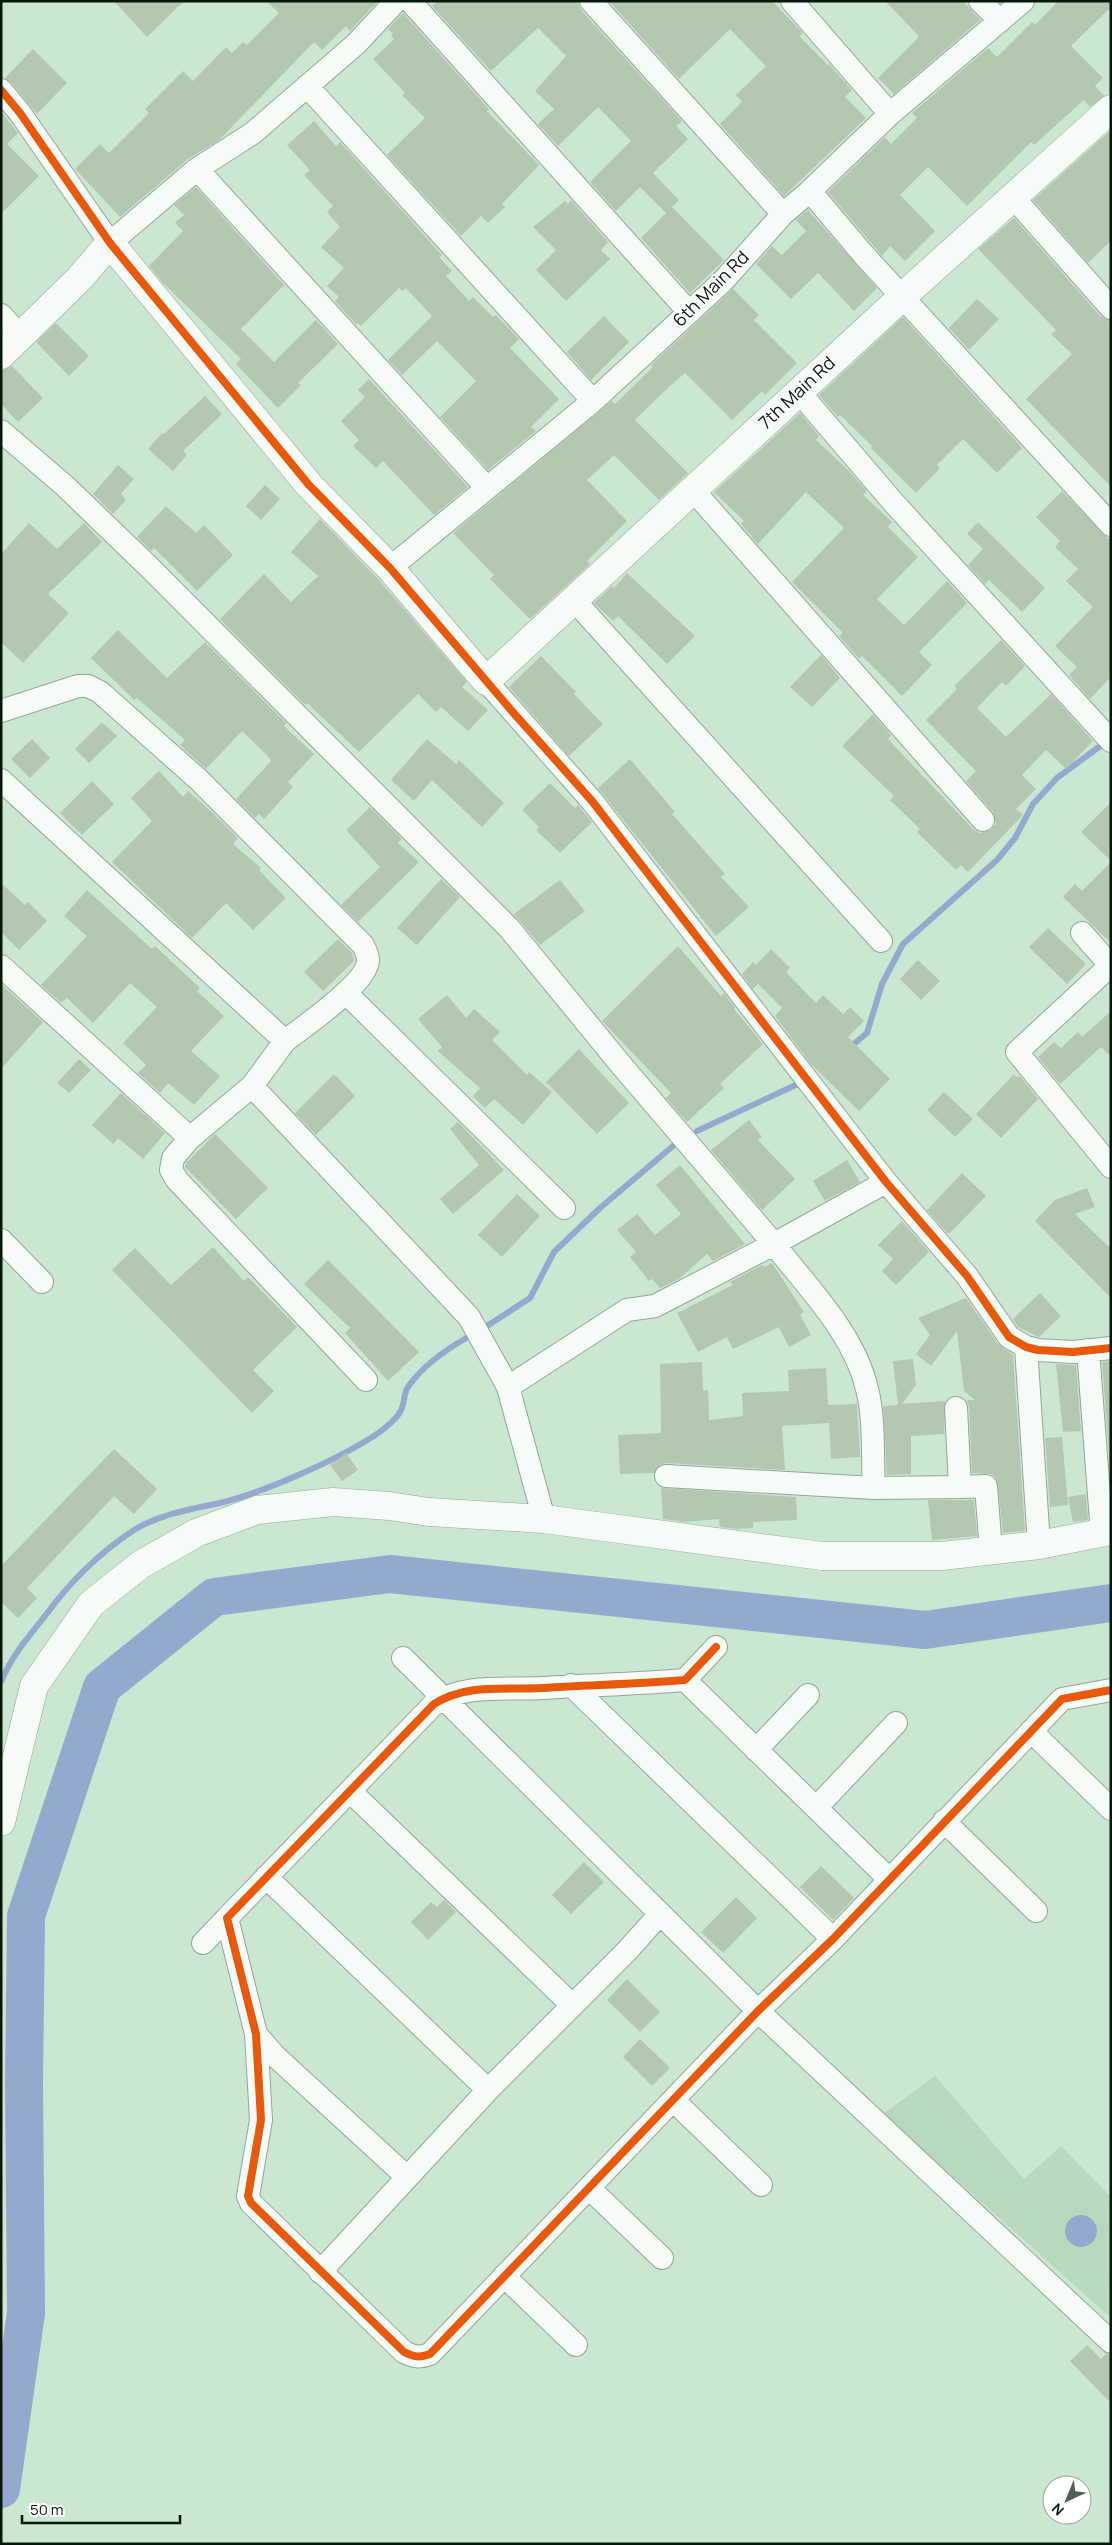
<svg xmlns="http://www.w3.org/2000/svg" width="1112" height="2545" viewBox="0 0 1112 2545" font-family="Manrope,sans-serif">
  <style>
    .green { fill: #b8d9be }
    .water { fill: #94a9ce }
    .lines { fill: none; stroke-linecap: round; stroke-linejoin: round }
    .stream { stroke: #94a9ce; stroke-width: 6 }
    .river { stroke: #94a9ce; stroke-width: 38 }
    .building { fill: #b4c7b0 }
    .minor-casing { stroke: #91a796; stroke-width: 24 }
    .tertiary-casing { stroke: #91a796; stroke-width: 29 }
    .path { stroke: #c3cbc4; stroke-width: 3; stroke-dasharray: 1 4; stroke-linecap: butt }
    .minor { stroke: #f7fbf8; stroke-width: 22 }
    .tertiary { stroke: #f7fbf8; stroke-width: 28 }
    .cycleway-casing { stroke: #fff; stroke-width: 11 }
    .cycleway { stroke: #e8590c; stroke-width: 8 }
    .labels { text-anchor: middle; stroke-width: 4; stroke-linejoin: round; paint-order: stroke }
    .street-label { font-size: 18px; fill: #05180a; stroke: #fff }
  </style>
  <rect width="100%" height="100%" fill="#cce7d1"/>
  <path class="green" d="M 935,2076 L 1024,2179 L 1061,2146 L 1111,2197 L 1111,2318 L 883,2114 Z"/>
  <path class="water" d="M1065 2231a16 16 0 1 1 32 0a16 16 0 1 1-32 0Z"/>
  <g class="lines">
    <path class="stream" d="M 849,1048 L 867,1033 L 882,984 L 903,944 L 997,860 L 1015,838 L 1033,804 L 1057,778 L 1107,741
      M 697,1131 L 800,1083
      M 487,1326 L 530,1298 L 554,1252 L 600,1208 L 673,1146
      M 1,1682 C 11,1657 28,1637 45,1616 C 69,1583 99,1553 134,1530 C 160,1514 192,1509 220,1503 C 262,1493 332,1462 369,1439 C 378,1434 395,1421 400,1412 C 405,1405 403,1394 408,1387 C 423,1365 445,1350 468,1337"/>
    <path class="river" d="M 1,2489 L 26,2313 L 24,2083 L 26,1916 L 102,1687 L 214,1597 L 390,1574 L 925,1630 L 1111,1603"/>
  </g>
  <path class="building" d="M 114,1 L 184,1 L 147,37 Z
    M 266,1 L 378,1 L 350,31 L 346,26 L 322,50 L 314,42 L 219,140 L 188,159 L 120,217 L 75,169 L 100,144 L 109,153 L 149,113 L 145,109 L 183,71 L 193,81 L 226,47 L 232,53 L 243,42 L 247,45 L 279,13 Z
    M 438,1 L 578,1 L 581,10 L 682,121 L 676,126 L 688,139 L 653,173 L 679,200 L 666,213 L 640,187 L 616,211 L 590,182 L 631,141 L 598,107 L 558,146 L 538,124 L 554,109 L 535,91 L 566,56 L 538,28 L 491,71 L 432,6 Z
    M 609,1 L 772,1 L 803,33 L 799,36 L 828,65 L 829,64 L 852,90 L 845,97 L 866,118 L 784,196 L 720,124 L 742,102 L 736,95 L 766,66 L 730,29 L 679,79 Z
    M 885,1 L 963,1 L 980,20 L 894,94 L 878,78 L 918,38 L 918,35 Z
    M 1058,1 L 1111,1 L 1111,7 L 1071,46 L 1103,78 L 1095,86 L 1104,96 L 1090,107 L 1084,100 L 1034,145 L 1031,142 L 967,206 L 928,167 L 900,195 L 935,231 L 905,261 L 890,246 L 882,256 L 828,192 L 885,137 L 891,144 L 917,118 L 912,113 L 988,48 L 997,57 L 1032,22 L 1035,25 Z
    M 403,13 L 489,109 L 487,111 L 539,165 L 502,204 L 505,207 L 488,223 L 481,216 L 461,236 L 387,155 L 425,118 L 402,95 L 405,93 L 373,59 L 394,39 L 391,36 L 393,34 L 388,29 Z
    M 33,49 L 67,83 L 37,114 L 11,82 L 5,78 Z
    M 1,111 L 18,133 L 7,144 L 39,176 L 1,214 Z
    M 314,121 L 336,146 L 340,142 L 442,255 L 439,257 L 452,271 L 446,276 L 469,301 L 473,297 L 493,317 L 496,315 L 519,339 L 510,348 L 559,399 L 531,427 L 536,431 L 488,470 L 440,417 L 476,381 L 437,341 L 402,375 L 388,360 L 432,316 L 406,288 L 402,291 L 399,288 L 361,326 L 358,323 L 357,325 L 335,301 L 339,297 L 327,286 L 344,268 L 321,247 L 340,227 L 327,212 L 333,206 L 304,175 L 310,170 L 287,145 Z
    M 1111,130 L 1111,241 L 1088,263 L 1033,200 Z
    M 196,187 L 284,285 L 241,329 L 274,362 L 316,320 L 338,344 L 298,383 L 301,385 L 278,408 L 236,364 L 241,359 L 162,282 L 149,266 L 183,231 L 175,223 L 184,215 L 174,205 Z
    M 571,200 L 608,242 L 601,250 L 610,259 L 566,301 L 536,270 L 556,250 L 533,227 L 565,201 L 568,204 Z
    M 672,207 L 724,260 L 690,293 L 641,238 Z
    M 808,210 L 877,288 L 854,311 L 818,273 L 791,299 L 756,264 L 772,246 L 782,255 L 806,231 L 796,220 Z
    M 1014,218 L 1101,317 L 1111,321 L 1111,487 L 1026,399 L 1072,354 L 1051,334 L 1056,330 L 978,249 Z
    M 733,289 L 759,315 L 754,320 L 797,363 L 765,395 L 762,391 L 732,420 L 685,373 L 671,385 L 635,420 L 688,473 L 659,500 L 614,455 L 587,480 L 627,521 L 587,561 L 590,564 L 530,619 L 490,579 L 494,575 L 453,533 L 612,401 L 615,404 L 653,367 L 651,365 Z
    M 977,299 L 999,319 L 969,350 L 949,328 Z
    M 604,316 L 629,342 L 591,380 L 567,352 Z
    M 903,317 L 1022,448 L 997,473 L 963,439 L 937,465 L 940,468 L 916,493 L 871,448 L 872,446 L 840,415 L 838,417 L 819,395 Z
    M 56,323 L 89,356 L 69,376 L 36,342 Z
    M 12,366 L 43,398 L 18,422 L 1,404 L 1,370 Z
    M 369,379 L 468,487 L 434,515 L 383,461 L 376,468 L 353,446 L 359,440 L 341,421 L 365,397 L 358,390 Z
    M 205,396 L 222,414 L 183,451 L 187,455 L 173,471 L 148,449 L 162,433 L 164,434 Z
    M 800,413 L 819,436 L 816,440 L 848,470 L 867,491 L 863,495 L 892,522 L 888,527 L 918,557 L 877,599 L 904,625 L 947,581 L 967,603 L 919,652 L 932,665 L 902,696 L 862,656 L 859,659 L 839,636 L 843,633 L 792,582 L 844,528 L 806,492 L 758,544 L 741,524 L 744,521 L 714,492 Z
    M 118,465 L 134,479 L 121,494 L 126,500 L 113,514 L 93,494 Z
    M 265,485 L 280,499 L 261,520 L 246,506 Z
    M 1062,491 L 1111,541 L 1111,677 L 1090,699 L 1069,675 L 1077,667 L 1055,646 L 1093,607 L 1066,581 L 1078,569 L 1055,547 L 1060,541 L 1036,517 Z
    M 166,506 L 196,533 L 204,525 L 233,555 L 197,591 L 154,548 L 151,551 L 137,537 Z
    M 320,519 L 378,579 L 467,682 L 462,687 L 488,710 L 468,731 L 441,707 L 436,712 L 418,694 L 359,752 L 307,703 L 305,705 L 220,619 L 264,574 L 291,602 L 318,576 L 291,552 Z
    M 978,522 L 1045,588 L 1022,612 L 989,580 L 985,584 L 968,565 L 983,549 L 967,534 Z
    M 29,523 L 57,549 L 84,523 L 102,542 L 48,594 L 69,613 L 23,663 L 1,642 L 1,554 Z
    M 627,573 L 695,636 L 667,664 L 618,616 L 613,621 L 594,603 L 612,586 L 614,588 Z
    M 118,630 L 167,678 L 205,642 L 286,723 L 284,726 L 314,754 L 288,782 L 293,787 L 264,819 L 259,814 L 255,818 L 236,799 L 271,761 L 268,756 L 242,731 L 206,769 L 180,745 L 185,740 L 137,698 L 134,700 L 91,658 Z
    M 1001,640 L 1025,666 L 1006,686 L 1002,682 L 977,708 L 1006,737 L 1051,694 L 1093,741 L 1066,769 L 1046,750 L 1022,775 L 1036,789 L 1016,809 L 1023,815 L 968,872 L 961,865 L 956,870 L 917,832 L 920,829 L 890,800 L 894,796 L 842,746 L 873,714 L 891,735 L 888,739 L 973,829 L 979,833 L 991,830 L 996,824 L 993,812 L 966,781 L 976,771 L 926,720 L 957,689 L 954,686 Z
    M 821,655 L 840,678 L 812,707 L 790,687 Z
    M 541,656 L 576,692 L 574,694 L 603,724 L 569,756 L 509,687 Z
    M 102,722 L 117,736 L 89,763 L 75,749 Z
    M 32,739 L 50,758 L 30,778 L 11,759 Z
    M 427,739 L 456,764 L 459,760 L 504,803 L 482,827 L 432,780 L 414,801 L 391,780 Z
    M 630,759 L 675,812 L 672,814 L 725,874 L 721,877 L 749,907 L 716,936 L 598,788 Z
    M 159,771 L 183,797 L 188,791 L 214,814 L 238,838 L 233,844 L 261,868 L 259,870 L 286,898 L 253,930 L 226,903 L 192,938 L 112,862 L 152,821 L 131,798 Z
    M 92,781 L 114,804 L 82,835 L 60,813 Z
    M 550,783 L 575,808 L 578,805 L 592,822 L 560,853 L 536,830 L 539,827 L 522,810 Z
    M 1111,802 L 1111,861 L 1081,832 Z
    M 370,807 L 402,839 L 398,843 L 419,862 L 358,922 L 341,905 L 380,867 L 346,830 Z
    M 1111,862 L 1111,943 L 1063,897 L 1075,884 L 1082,891 Z
    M 441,879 L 460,897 L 417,945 L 397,928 Z
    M 560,880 L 585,911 L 540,945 L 514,914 Z
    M 1,883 L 25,905 L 28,902 L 47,921 L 19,950 L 1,932 Z
    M 87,890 L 152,949 L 155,946 L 200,988 L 197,991 L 224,1016 L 191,1051 L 220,1076 L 194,1105 L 168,1083 L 160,1093 L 138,1073 L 146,1065 L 123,1043 L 157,1007 L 130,983 L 93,1023 L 67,998 L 61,1003 L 41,985 L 87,936 L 64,916 Z
    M 1048,928 L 1086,964 L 1067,984 L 1029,947 Z
    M 338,939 L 352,953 L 354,961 L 323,991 L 304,972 Z
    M 678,946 L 721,996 L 724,993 L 735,1008 L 734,1009 L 763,1044 L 720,1084 L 724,1088 L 687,1122 L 666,1098 L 671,1093 L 602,1021 Z
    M 771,949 L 790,968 L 786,972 L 816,1003 L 823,995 L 843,1014 L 850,1007 L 864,1021 L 848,1037 L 890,1079 L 859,1111 L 811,1064 L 775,1016 L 782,1008 L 758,984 L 753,989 L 742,974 L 753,962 L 756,965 Z
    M 918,960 L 940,981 L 921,1000 L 900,979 Z
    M 1,984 L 43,1022 L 1,1069 Z
    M 447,995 L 466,1018 L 474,1009 L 500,1032 L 492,1040 L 527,1075 L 529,1072 L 552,1092 L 523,1125 L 494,1099 L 485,1108 L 473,1096 L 480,1088 L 438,1051 L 442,1047 L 418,1019 Z
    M 1111,1011 L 1111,1057 L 1101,1047 L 1060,1084 L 1038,1057 L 1054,1042 L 1061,1048 L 1078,1032 L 1082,1037 Z
    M 579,1049 L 629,1103 L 597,1134 L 546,1082 Z
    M 79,1059 L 91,1070 L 69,1093 L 57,1083 Z
    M 334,1074 L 355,1096 L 316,1135 L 295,1113 Z
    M 1014,1074 L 1017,1077 L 1019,1075 L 1038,1099 L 1001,1138 L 976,1114 Z
    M 944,1092 L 973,1119 L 955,1137 L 927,1110 Z
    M 121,1093 L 165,1133 L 143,1159 L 118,1138 L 113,1144 L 92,1125 Z
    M 749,1120 L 762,1137 L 758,1140 L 795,1179 L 762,1210 L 711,1150 Z
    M 458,1122 L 504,1170 L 453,1214 L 440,1199 L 479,1165 L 450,1129 Z
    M 215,1134 L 268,1188 L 236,1219 L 185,1167 L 186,1163 Z
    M 847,1160 L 860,1182 L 825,1201 L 813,1181 Z
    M 680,1165 L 745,1244 L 713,1261 L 707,1254 L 679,1279 L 660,1288 L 652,1279 L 649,1281 L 630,1257 L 636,1252 L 617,1230 L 637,1214 L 655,1235 L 681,1214 L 656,1185 Z
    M 962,1173 L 986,1196 L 950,1233 L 947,1233 L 927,1210 Z
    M 1087,1188 L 1095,1207 L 1075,1214 L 1111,1249 L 1111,1298 L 1035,1221 L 1055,1200 Z
    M 517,1194 L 540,1216 L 502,1257 L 478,1235 Z
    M 902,1221 L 929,1252 L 896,1285 L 882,1271 L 893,1259 L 878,1245 Z
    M 213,1247 L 244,1281 L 248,1277 L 297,1327 L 253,1370 L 274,1391 L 252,1413 L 112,1270 L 135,1248 L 171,1285 Z
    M 328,1260 L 419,1352 L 388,1381 L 345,1333 L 350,1328 L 304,1284 Z
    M 772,1263 L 804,1312 L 800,1315 L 811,1335 L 789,1347 L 779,1327 L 733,1349 L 727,1337 L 698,1352 L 677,1313 L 733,1285 L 730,1282 L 762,1265 L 765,1267 Z
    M 1040,1293 L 1061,1316 L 1039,1337 L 1018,1327 L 1013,1319 Z
    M 966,1298 L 998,1344 L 1013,1355 L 1025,1531 L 1003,1533 L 997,1479 L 992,1474 L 972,1473 L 969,1407 L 967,1400 L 975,1400 L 964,1391 L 957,1331 L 931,1366 L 916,1354 L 930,1335 L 918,1318 Z
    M 913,1359 L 916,1385 L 902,1404 L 945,1401 L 944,1434 L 911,1436 L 911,1474 L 887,1475 L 883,1406 L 898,1405 L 893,1361 Z
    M 1111,1361 L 1111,1466 L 1110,1466 L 1102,1362 Z
    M 702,1362 L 703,1391 L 708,1390 L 709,1420 L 743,1416 L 742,1393 L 789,1391 L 788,1370 L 826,1368 L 828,1405 L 857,1404 L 860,1457 L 831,1459 L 829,1423 L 782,1426 L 785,1470 L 667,1463 L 660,1465 L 654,1473 L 620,1474 L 618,1435 L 661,1433 L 660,1364 Z
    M 1056,1364 L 1076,1365 L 1081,1431 L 1063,1432 Z
    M 1062,1437 L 1068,1505 L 1050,1507 L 1045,1438 Z
    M 114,1449 L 157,1489 L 134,1514 L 114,1496 L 27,1588 L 37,1598 L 18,1618 L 1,1602 L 1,1566 Z
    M 346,1453 L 358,1470 L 342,1481 L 330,1465 Z
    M 661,1488 L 796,1497 L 797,1520 L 753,1522 L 753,1528 L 737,1529 L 720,1527 L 719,1519 L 683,1522 L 663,1519 Z
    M 1086,1494 L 1088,1520 L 1073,1522 L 1068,1497 Z
    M 928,1500 L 974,1500 L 977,1536 L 932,1540 Z
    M 584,1862 L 604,1882 L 571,1914 L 552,1895 Z
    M 821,1866 L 854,1898 L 833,1920 L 800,1887 Z
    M 736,1897 L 757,1918 L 723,1953 L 701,1932 Z
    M 444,1900 L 456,1912 L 428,1940 L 411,1922 L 431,1902 L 437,1907 Z
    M 627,1979 L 660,2012 L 640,2032 L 607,2000 Z
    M 640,2039 L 670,2068 L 652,2086 L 623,2057 Z
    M 1087,2345 L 1101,2359 L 1106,2354 L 1111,2355 L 1111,2403 L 1070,2361 Z"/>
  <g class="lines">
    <g class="minor-casing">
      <path id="minor" d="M 410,1 L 689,312
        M 591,1 L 783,214
        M 792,1 L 890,114
        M 980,1 L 1000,21
        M 307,86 L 593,401
        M 1,90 L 20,113 L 110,243 L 197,169 L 253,133 L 356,44 L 396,1
        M 197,169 L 487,488
        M 810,191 L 863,254 L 1111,525
        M 1013,197 L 1111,308
        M 1,315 L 20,336
        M 799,392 L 893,502 L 1111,741
        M 1,431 L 65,486 L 148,566 L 509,928 L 622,1066 L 774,1244 L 655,1306 L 627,1310 L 508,1387
        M 693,490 L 983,820
        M 390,568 L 593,401 L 723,281 L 783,214 L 810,191 L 890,114 L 1023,1
        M 574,600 L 881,941
        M 486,681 L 592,801 L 886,1182 L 967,1276 L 1009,1337 L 1026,1347 L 1038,1350 L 1073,1352 L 1111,1348
        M 1,711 L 78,686 L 88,686 L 100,692 L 199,780 L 363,945 C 365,949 368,955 368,960 C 368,983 303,1027 285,1041
        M 1,780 L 285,1041 L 252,1086 L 469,1317 L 508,1387 L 544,1519
        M 1082,933 L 1111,966
        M 1111,965 L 1017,1052 L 1111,1167
        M 1,966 L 190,1138 L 173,1158 L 171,1170 L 177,1180 L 366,1380
        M 346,993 L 564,1208
        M 190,1138 L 252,1086
        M 886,1182 L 774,1244 C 808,1288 854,1333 867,1389 C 875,1420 872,1456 874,1488 L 960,1487
        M 1,1240 L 42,1282
        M 1026,1347 L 1039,1545
        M 1088,1350 L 1102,1534
        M 956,1408 L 960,1487 L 986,1486 L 991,1551
        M 666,1476 L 874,1488
        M 716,1647 L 685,1680 C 638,1684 590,1685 543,1688 C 505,1690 467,1683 434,1704 L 227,1918 L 256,2034 L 261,2120 L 248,2196 L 251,2203 L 404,2352 C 414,2357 419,2358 430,2354 L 758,2011 L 833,1939 L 1062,1699 L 1111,1690
        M 403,1658 L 758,2011 L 1111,2342
        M 685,1680 L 889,1879
        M 571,1685 L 833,1939
        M 1031,1731 L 1111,1809
        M 756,1750 L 808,1695
        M 350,1791 L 572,2005
        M 816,1808 L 896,1723
        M 944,1821 L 1036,1911
        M 266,1877 L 488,2090
        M 203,1943 L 227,1918
        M 256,2034 L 274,2055 L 407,2177
        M 673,2100 L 761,2185
        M 589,2188 L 662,2258
        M 320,2272 L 488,2090 L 626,1952 L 660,1914
        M 504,2276 L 576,2345"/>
    </g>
    <g class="tertiary-casing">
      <path id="tertiary" d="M 1,355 L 79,279 L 110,243 L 309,485 L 390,568 L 486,681 L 903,296 L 1111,109
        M 1,1822 L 34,1686 L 91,1604 L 140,1565 L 196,1533 L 257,1510 L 333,1502 L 389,1506 L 429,1512 L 544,1519 L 822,1556 L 942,1556 L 1039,1545 L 1111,1531"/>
    </g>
    <path class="path" d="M 1042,2189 L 1065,2215
      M 1085,2209 L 1092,2190
      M1058 2231a22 22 0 1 1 44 0a22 22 0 1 1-44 0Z
      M 1008,2218 L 1018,2209 L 1027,2196 L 1049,2187 L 1071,2168 L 1111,2209
      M 1102,2230 L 1111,2231
      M 1091,2250 L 1111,2279
      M 1097,2299 L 1111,2279"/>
    <use href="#minor" class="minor"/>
    <use href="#tertiary" class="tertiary"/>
    <g class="cycleway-casing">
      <path id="cycleway" d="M 1,90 L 20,113 L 110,243 L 309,485 L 390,568 L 511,710 L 592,801 L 886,1182 L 967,1276 L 1009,1337 L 1026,1347 L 1038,1350 L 1073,1352 L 1111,1348
        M 716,1647 L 685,1680 C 638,1684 590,1685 543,1688 C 505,1690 467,1683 434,1704 L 227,1918 L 256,2034 L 261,2120 L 248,2196 L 251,2203 L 404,2352 C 414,2357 419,2358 430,2354 L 758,2011 L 833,1939 L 1062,1699 L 1111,1690"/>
    </g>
    <use href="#cycleway" class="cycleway"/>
  </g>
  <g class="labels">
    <g class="street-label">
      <text transform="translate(711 289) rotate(-45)" y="6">6th Main Rd</text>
      <text transform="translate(797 393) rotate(-43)" y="6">7th Main Rd</text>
    </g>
  </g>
  <rect width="1112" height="2545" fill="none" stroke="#05180a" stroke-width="5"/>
  <g transform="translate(1067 2500) rotate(224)"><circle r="24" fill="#ffffff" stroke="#9ba39d"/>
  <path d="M0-4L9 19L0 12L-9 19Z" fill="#4b6050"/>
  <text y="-8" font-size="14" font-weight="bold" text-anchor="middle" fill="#05180a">N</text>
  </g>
  <path d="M22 2515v8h158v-8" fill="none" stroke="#05180a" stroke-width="2.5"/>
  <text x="30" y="2515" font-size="15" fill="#05180a" stroke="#ffffff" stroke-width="4" paint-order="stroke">50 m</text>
</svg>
